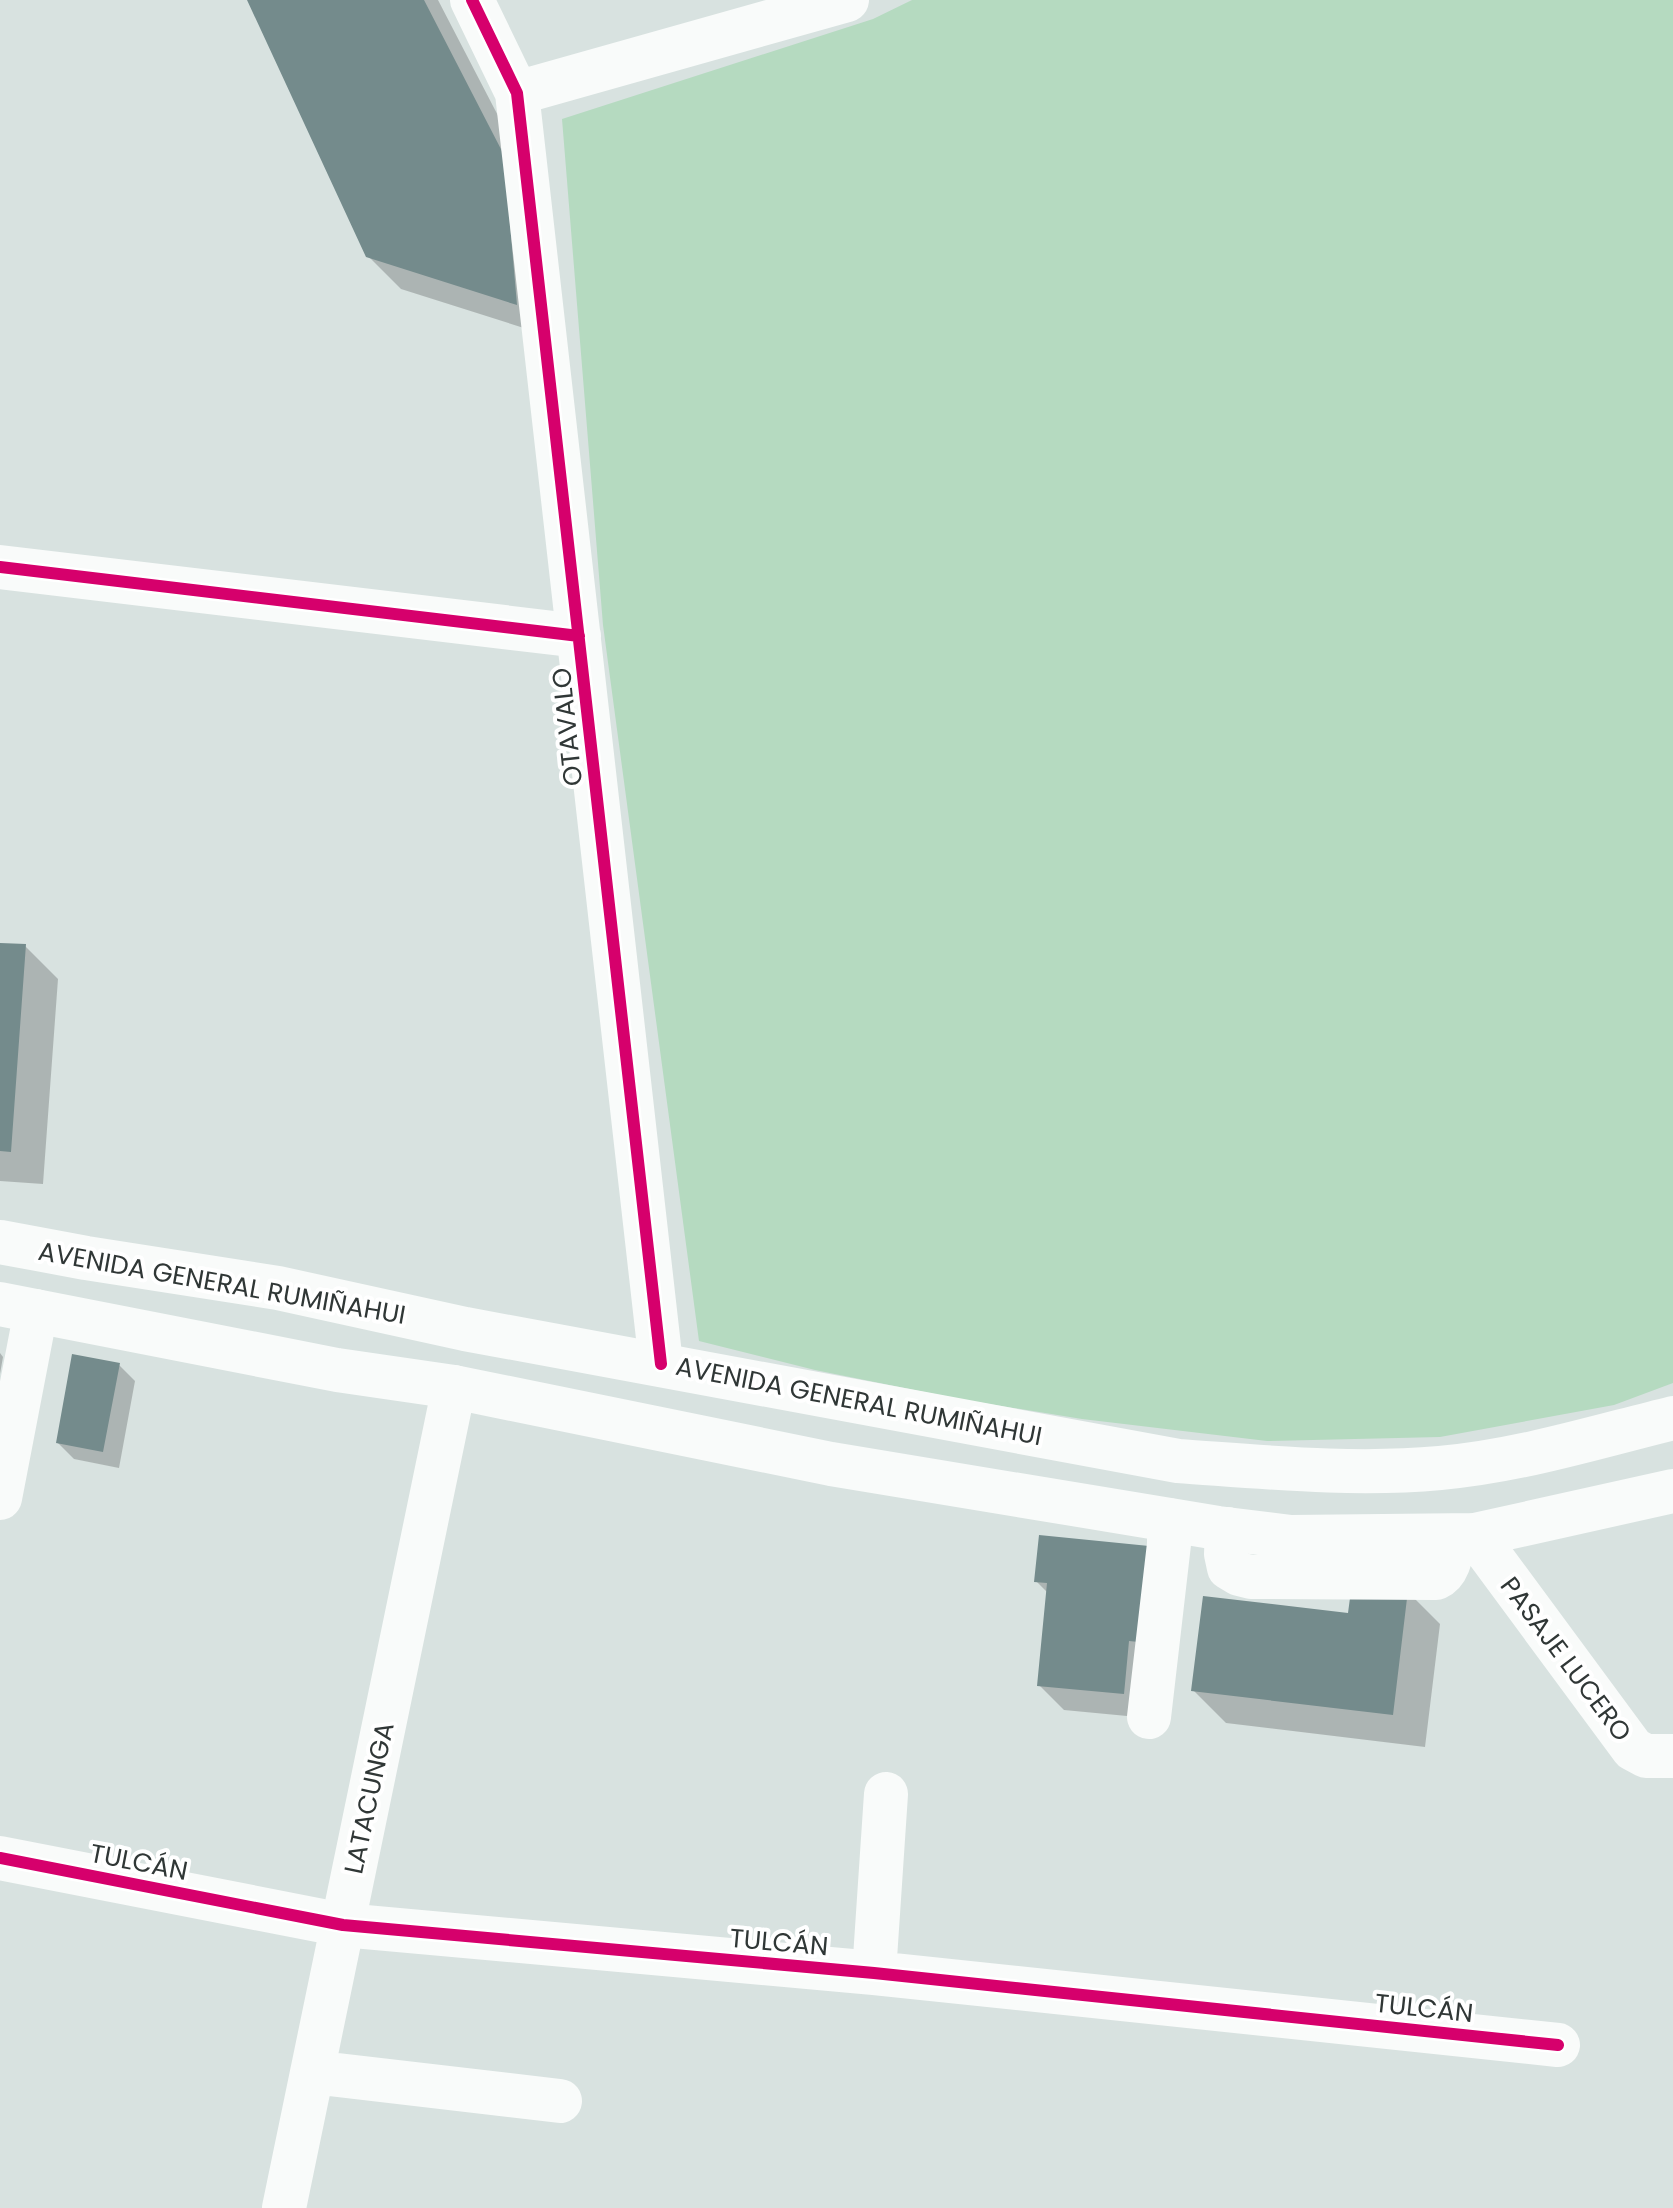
<svg xmlns="http://www.w3.org/2000/svg" width="1673" height="2208" viewBox="0 0 1673 2208" font-family="Poppins,sans-serif">
  <style>
    .green { fill: #b5dac0 }
    .shadow { fill: #0003 }
    .building { fill: #748b8c }
    .lines { fill: none; stroke-linecap: round; stroke-linejoin: round }
    .minor { stroke: #f9fbfa; stroke-width: 44 }
    .highway { stroke: #f9fbfa; stroke-width: 44 }
    .cycleway-casing { stroke: #fff; stroke-width: 17 }
    .cycleway { stroke: #d6006c; stroke-width: 12 }
    .labels { text-anchor: middle; stroke-width: 8; stroke-linejoin: round; paint-order: stroke }
    .street-label { font-size: 26px; fill: #303736; stroke: #fff }
  </style>
  <rect width="100%" height="100%" fill="#d8e2e0"/>
  <path class="green" d="M 912,0 L 1673,0 L 1673,1383 L 1614,1405 L 1440,1437 L 1267,1441 L 1082,1419 L 964,1400 L 815,1370 L 699,1341 L 603,625 L 562,119 L 873,19 Z"/>
  <path class="shadow" d="M 249,0 L 438,0 L 536,189 L 549,336 L 401,289 L 368,256 Z
    M 0,945 L 25,946 L 58,979 L 43,1184 L 0,1181 Z
    M 0,1353 L 3,1357 L 0,1374 Z
    M 119,1365 L 135,1381 L 119,1468 L 74,1459 L 58,1443 Z
    M 1158,1549 L 1148,1718 L 1064,1710 L 1039,1685 L 1048,1593 L 1036,1581 Z
    M 1407,1591 L 1440,1624 L 1425,1747 L 1226,1723 L 1194,1691 L 1350,1615 Z"/>
  <path class="building" d="M 247,0 L 424,0 L 504,155 L 517,305 L 366,257 Z
    M 0,943 L 26,944 L 11,1152 L 0,1151 Z
    M 72,1354 L 120,1363 L 103,1452 L 56,1443 Z
    M 1039,1535 L 1159,1547 L 1149,1643 L 1129,1641 L 1124,1694 L 1037,1686 L 1047,1583 L 1034,1582 Z
    M 1352,1583 L 1408,1590 L 1393,1715 L 1191,1691 L 1203,1596 L 1348,1613 Z"/>
  <g class="lines">
    <path class="minor" d="M 472,0 L 517,93 L 661,1364
      M 517,93 L 847,0
      M 0,567 L 579,636
      M 0,1498 L 36,1311
      M 1227,1529 L 1226,1554 L 1229,1568 L 1239,1574 L 1251,1577 L 1436,1578 C 1451,1571 1451,1551 1454,1536
      M 1475,1535 L 1633,1749 L 1646,1756 L 1673,1756
      M 1149,1717 L 1169,1544 L 1169,1520
      M 0,1858 L 343,1925 L 874,1973 L 1558,2045
      M 874,1973 L 886,1794
      M 312,2072 L 560,2101
      M 284,2208 L 454,1387"/>
    <path class="highway" d="M 0,1242 L 86,1258 L 278,1288 L 465,1329 L 1178,1461 C 1265,1467 1353,1476 1440,1468 C 1519,1461 1596,1437 1673,1418
      M 0,1304 L 337,1370 L 454,1387 L 831,1464 L 1218,1528 L 1291,1537 L 1475,1535 L 1673,1491"/>
    <g class="cycleway-casing">
      <path id="cycleway" d="M 472,0 L 517,93 L 661,1364
        M 0,567 L 579,636
        M 0,1858 L 343,1925 L 874,1973 L 1558,2045"/>
    </g>
    <use href="#cycleway" class="cycleway"/>
  </g>
  <g class="labels">
    <g class="street-label">
      <text transform="translate(567 727) rotate(-96)" y="9">OTAVALO</text>
      <text transform="translate(222 1283) rotate(10)" y="9">AVENIDA GENERAL RUMIÑAHUI</text>
      <text transform="translate(859 1401) rotate(11)" y="9">AVENIDA GENERAL RUMIÑAHUI</text>
      <text transform="translate(1566 1659) rotate(53)" y="9">PASAJE LUCERO</text>
      <text transform="translate(369 1798) rotate(-78)" y="9">LATACUNGA</text>
      <text transform="translate(139 1862) rotate(11)" y="9">TULCÁN</text>
      <text transform="translate(779 1942) rotate(5)" y="9">TULCÁN</text>
      <text transform="translate(1424 2008) rotate(6)" y="9">TULCÁN</text>
    </g>
  </g>
</svg>
